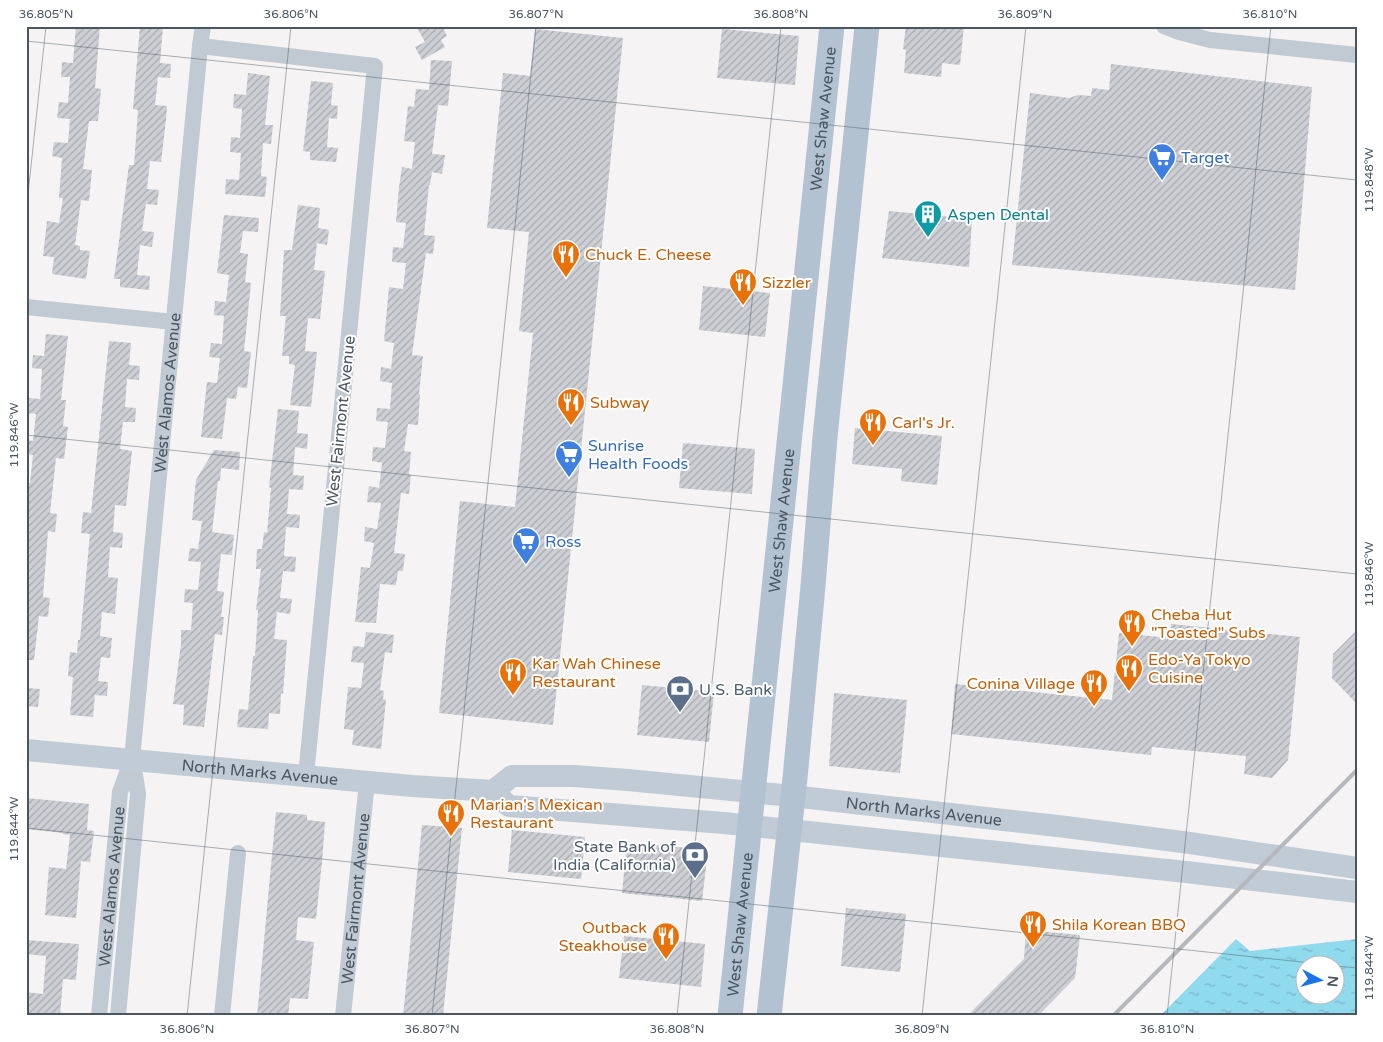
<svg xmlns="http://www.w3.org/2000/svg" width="1383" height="1042" viewBox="0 0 1383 1042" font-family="'Varela Round',sans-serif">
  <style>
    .water { fill: url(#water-ripples); fill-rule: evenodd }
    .building { fill: url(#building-hatch) }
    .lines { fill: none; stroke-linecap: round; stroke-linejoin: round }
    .street { stroke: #c1cad2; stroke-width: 16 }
    .secondary { stroke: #c1cbd6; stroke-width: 22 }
    .primary { stroke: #b3c2d1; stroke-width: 25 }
    .rail { stroke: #b5b8bd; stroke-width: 4 }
    .ticks { fill: none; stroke: #4a5661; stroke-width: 1; stroke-opacity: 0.45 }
    .labels { text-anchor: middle; stroke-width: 4; stroke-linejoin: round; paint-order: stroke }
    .street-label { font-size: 16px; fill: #4a5661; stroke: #fff }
    .shop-label { font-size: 16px; fill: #366cbe; stroke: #fff; text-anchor: start }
    .culture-label { font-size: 16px; fill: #0d838f; stroke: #fff; text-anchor: start }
    .food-label { font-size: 16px; fill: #c56008; stroke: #fff; text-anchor: start }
    .service-label { font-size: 16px; fill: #4e5e75; stroke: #fff; text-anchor: start }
    .neatline { fill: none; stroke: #4a5661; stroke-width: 2 }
    .ticks-label { font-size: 12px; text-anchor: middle; fill: #4a5661 }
  </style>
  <defs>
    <pattern id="water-ripples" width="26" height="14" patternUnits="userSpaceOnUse" patternTransform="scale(1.25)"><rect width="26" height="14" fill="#90daee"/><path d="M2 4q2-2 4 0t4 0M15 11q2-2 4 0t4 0" fill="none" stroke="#78b4c4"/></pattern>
    <pattern id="building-hatch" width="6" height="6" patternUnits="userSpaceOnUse" patternTransform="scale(1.25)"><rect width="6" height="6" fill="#cdcfd5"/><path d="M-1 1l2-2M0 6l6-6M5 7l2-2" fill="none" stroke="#a8abb0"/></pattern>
  </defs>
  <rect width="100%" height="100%" fill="#f5f3f3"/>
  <path class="water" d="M 1236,939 L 1250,951 L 1357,939 L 1357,1016 L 1160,1016 ZM 1306,964 L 1336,964 L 1336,994 L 1306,994 Z"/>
  <path class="building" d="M 76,26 L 100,26 L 95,88 L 101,89 L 98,121 L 89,121 L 83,169 L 92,170 L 89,201 L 81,200 L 75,245 L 80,246 L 80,250 L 90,251 L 86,279 L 52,274 L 54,257 L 43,256 L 47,221 L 59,223 L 63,198 L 59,198 L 62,158 L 52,156 L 54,142 L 68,143 L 70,119 L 57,118 L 59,102 L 68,103 L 70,77 L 61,77 L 62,62 L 73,63 Z
    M 140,26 L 163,26 L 160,63 L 171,64 L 170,78 L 158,77 L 155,105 L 167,106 L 166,120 L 161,162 L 150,161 L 147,189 L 159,190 L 157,205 L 146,204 L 142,231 L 154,232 L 152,247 L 140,245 L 137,275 L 150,276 L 149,290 L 120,287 L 120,279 L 114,279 L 129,165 L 134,165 L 138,110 L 133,109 Z
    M 416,26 L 442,26 L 447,36 L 441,40 L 445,47 L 422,60 L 415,47 L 425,42 Z
    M 906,26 L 964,26 L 960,65 L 942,63 L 941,77 L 904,73 L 906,50 L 903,49 Z
    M 535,29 L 623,38 L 553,725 L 439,713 L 460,501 L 515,507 L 533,333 L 519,331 L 529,232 L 487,228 L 503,73 L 530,76 Z
    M 722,29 L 799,36 L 795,85 L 717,78 Z
    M 431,60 L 452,61 L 448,106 L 438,105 L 432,154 L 445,155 L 442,174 L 432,172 L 430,185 L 429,185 L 424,235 L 435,236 L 433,254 L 426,253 L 412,355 L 423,356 L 419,394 L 420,394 L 418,425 L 408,424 L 404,451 L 411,452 L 409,475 L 411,475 L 409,494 L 401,493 L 394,553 L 405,554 L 403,571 L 398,571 L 396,585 L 380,584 L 376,623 L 355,622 L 361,567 L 370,568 L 374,543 L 364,541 L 365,527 L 377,529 L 381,503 L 367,502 L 369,486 L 379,488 L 382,463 L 372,461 L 373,447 L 385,448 L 388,422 L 376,421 L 377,408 L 390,409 L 392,383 L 380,381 L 381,367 L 391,369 L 394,343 L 384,341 L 389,287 L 403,289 L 406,263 L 392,262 L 393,247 L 403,248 L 406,223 L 396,222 L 399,187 L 402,167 L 412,169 L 415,142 L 404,141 L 408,106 L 414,107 L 416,89 L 429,90 Z
    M 1111,64 L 1312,87 L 1295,290 L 1012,265 L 1030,93 L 1069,98 L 1078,95 L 1091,96 L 1092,88 L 1109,90 Z
    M 248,73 L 270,76 L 265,125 L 273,125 L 271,144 L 263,143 L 261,176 L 267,177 L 265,197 L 225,194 L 226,179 L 239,180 L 241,153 L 230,152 L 231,137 L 240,138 L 242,109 L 233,108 L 234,94 L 246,95 Z
    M 311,81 L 333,83 L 331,105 L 338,106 L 337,119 L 329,118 L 327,147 L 338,148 L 336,162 L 310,160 L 310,152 L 303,151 Z
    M 298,205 L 320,208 L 318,228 L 329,230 L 327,245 L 317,243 L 314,270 L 325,271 L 320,319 L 308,318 L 305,351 L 317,352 L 311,407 L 290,405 L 295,365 L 289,364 L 289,356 L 282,356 L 286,316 L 280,316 L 284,250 L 292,250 Z
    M 889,211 L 972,219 L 969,267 L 882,258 Z
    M 224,215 L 259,218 L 258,232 L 243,231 L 240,253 L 248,254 L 245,282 L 251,283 L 244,351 L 251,352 L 247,388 L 238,387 L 236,399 L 227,398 L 222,439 L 201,437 L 207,382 L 217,383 L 220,358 L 209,357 L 211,343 L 222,344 L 224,316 L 214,315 L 215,301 L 226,302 L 229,275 L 217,273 Z
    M 703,286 L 770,293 L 765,337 L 699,330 Z
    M 46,334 L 68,336 L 61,400 L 66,400 L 63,426 L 68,427 L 64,459 L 56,458 L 50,513 L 57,514 L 55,532 L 48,531 L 43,597 L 50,598 L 48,617 L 39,616 L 34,660 L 26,660 L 26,516 L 29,498 L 26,498 L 26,483 L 30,483 L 33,455 L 26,454 L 26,440 L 33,441 L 36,414 L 27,413 L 28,398 L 40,399 L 42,369 L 32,368 L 33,355 L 44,356 Z
    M 109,341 L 131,343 L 129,365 L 140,366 L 139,380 L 127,379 L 125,407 L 136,408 L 135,422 L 123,422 L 120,449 L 132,451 L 126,506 L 115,505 L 113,532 L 123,533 L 122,548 L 110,547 L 108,577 L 118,578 L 115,614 L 102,612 L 100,636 L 112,638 L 110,658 L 101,657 L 98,681 L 108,682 L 107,696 L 95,695 L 93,717 L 70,715 L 73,677 L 68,676 L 70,652 L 77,653 L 78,640 L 80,640 L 90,534 L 81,533 L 83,512 L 91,513 Z
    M 278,409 L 299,411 L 297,433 L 308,434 L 307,449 L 295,447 L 293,475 L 304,476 L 303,490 L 289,489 L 287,514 L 300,515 L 299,528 L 286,527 L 284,556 L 296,557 L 295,572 L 283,571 L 280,598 L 292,599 L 290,614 L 277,612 L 274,639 L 287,640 L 283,694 L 281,693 L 280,714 L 269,713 L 268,729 L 237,727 L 239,709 L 248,710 L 253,656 L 255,656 L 258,610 L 256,610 L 261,569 L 256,569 L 257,549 L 262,549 L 264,532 L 267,533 L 271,488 L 269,487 Z
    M 855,428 L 942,436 L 937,485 L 901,481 L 902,469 L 852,464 Z
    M 683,443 L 755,449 L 752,494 L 679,488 Z
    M 214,450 L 240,452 L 239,470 L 221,468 L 220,481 L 218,481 L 212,532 L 234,535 L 232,555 L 221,554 L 217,591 L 224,592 L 221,617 L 224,617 L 222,635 L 215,634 L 204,727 L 183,725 L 184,705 L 173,704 L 181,644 L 181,630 L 191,630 L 193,603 L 184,602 L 185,589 L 198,590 L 201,562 L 188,561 L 190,548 L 198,549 L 202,521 L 192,520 L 196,480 Z
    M 1171,624 L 1300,637 L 1288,760 L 1272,778 L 1244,774 L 1246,756 L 1152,747 L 1151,755 L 951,734 L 955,684 L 1112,700 L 1119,633 L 1170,638 Z
    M 1357,630 L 1357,704 L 1332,678 L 1333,654 Z
    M 366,632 L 394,635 L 392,653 L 385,652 L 380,690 L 384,691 L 383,699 L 386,700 L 381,749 L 352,745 L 354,730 L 344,729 L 348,687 L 361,688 L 364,663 L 351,662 L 353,646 L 364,647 Z
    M 642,685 L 714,692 L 709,742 L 637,735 Z
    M 26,688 L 40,689 L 38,707 L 26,706 Z
    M 834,693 L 907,700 L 900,773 L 829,766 Z
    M 26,798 L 89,804 L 87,830 L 94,831 L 90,862 L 81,861 L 76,918 L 45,915 L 49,867 L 66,869 L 70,835 L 63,834 L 63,833 L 26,829 Z
    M 276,812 L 307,815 L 307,820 L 325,822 L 322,862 L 316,919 L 298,917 L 296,940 L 314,942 L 308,999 L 290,998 L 288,1016 L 257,1016 Z
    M 422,825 L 462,828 L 443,1016 L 403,1016 Z
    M 512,830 L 585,837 L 581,879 L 508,872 Z
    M 627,842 L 708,850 L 702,901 L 622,893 Z
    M 846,908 L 906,914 L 900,972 L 841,966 Z
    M 1026,930 L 1080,935 L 1075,978 L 1038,1016 L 967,1016 L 1024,959 Z
    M 624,936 L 705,944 L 701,987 L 619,978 Z
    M 26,940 L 79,944 L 76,980 L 63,979 L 60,1016 L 26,1015 L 26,992 L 43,994 L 46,956 L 26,954 Z"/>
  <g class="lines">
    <g class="street">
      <path d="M 1164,26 L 1179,32 L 1210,40 L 1357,55"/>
      <path d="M 200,46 L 375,66 L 306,776"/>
      <path d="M 26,307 L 174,322"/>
      <path id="s1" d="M 99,1016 L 120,792 L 132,759 L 200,46 L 203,26"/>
      <path d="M 118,1016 L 138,794 L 133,762"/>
      <path d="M 222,1016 L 238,853"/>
      <path id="s2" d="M 343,1016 L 367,782"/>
    </g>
    <g class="secondary">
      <path id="s3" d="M 26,750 L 412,786 L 493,791 L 509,806 L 724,823 L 1186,872 L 1357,892"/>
      <path id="s4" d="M 493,791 L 512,776 L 574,776 L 628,780 L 792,796 L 1066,827 L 1190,843 L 1357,868"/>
    </g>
    <g class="primary">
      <path id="s5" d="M 730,1016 L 832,26"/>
      <path d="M 769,1016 L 795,778 L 813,586 L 825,437 L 867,26"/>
    </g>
    <path class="rail" d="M 1113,1016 L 1357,770"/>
  </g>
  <path class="ticks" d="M 26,41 L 1357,180M 26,213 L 46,26M 26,435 L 1357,574M 26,828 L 1321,964M 1336,966 L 1357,968M 187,1016 L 291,26M 432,1016 L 536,26M 677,1016 L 781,26M 922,1016 L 1026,26M 1167,1016 L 1271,26"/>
  <defs>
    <g id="supermarket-pin" transform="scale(1.4375)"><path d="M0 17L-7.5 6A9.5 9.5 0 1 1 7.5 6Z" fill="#3f7fe0" stroke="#fff"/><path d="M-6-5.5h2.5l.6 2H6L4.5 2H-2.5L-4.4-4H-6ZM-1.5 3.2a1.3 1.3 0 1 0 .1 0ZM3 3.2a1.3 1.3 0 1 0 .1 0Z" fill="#fff"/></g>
    <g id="building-pin" transform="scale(1.4375)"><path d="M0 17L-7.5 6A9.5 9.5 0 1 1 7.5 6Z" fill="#0f9aa8" stroke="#fff"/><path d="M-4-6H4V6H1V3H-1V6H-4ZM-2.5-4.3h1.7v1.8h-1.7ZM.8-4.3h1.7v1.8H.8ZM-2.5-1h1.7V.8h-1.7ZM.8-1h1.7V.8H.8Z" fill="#fff"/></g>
    <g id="restaurant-pin" transform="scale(1.4375)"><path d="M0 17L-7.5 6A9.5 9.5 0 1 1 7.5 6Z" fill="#e8710a" stroke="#fff"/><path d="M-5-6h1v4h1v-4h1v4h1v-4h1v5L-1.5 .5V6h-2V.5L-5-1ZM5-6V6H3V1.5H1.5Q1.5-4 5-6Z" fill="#fff"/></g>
    <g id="bank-pin" transform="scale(1.4375)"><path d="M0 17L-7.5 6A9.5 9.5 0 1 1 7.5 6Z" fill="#5c6f8a" stroke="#fff"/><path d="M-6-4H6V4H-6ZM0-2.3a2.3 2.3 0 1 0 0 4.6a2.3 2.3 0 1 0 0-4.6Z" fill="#fff"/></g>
  </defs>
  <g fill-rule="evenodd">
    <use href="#supermarket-pin" x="1162" y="157"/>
    <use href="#building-pin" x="928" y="214"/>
    <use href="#restaurant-pin" x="566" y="254"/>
    <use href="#restaurant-pin" x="743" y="282"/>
    <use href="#restaurant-pin" x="571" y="402"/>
    <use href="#restaurant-pin" x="873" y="422"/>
    <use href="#supermarket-pin" x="569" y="454"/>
    <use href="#supermarket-pin" x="526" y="541"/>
    <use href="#restaurant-pin" x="1132" y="623"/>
    <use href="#restaurant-pin" x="1129" y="668"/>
    <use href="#restaurant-pin" x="513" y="672"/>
    <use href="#restaurant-pin" x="1094" y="683"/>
    <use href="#bank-pin" x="680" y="689"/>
    <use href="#restaurant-pin" x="451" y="813"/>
    <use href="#bank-pin" x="695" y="855"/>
    <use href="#restaurant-pin" x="1033" y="924"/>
    <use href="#restaurant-pin" x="666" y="936"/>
  </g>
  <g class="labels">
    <g class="street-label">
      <text dy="6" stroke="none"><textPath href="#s5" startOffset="902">West Shaw Avenue</textPath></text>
      <text dy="6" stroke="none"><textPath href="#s1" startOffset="628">West Alamos Avenue</textPath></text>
      <text transform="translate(340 421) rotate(-84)" y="6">West Fairmont Avenue</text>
      <text dy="6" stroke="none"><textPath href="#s5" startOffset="498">West Shaw Avenue</textPath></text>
      <text dy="6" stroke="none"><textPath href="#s3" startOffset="235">North Marks Avenue</textPath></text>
      <text dy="6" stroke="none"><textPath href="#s4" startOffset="438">North Marks Avenue</textPath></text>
      <text dy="6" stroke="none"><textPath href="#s1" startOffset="130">West Alamos Avenue</textPath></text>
      <text dy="6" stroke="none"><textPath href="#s2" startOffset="118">West Fairmont Avenue</textPath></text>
      <text dy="6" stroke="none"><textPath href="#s5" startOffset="92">West Shaw Avenue</textPath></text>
    </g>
    <g class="shop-label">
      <text x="1181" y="163">Target</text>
      <text x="588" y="451">Sunrise<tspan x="588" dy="18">Health Foods</tspan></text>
      <text x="545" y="547">Ross</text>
    </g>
    <g class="culture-label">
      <text x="947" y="220">Aspen Dental</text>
    </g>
    <g class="food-label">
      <text x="585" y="260">Chuck E. Cheese</text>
      <text x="762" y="288">Sizzler</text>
      <text x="590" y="408">Subway</text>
      <text x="892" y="428">Carl's Jr.</text>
      <text x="1151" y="620">Cheba Hut<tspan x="1151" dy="18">"Toasted" Subs</tspan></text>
      <text x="1148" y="665">Edo-Ya Tokyo<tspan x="1148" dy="18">Cuisine</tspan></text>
      <text x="532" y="669">Kar Wah Chinese<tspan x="532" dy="18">Restaurant</tspan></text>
      <text x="1075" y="689" text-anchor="end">Conina Village</text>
      <text x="470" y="810">Marian's Mexican<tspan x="470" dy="18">Restaurant</tspan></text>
      <text x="1052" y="930">Shila Korean BBQ</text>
      <text x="647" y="933" text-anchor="end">Outback<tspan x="647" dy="18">Steakhouse</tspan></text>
    </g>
    <g class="service-label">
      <text x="699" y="695">U.S. Bank</text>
      <text x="676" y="852" text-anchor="end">State Bank of<tspan x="676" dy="18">India (California)</tspan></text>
    </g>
  </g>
  <rect width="1383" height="1042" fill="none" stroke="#ffffff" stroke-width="55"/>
  <g transform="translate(1320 980) rotate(96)"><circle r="24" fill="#ffffff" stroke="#b7bbc0"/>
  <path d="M0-4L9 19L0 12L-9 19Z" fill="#1a73e8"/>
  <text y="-8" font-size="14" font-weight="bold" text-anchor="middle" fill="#4a5661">N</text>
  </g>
  <rect x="28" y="28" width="1328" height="986" class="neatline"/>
  <g class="ticks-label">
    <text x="46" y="18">36.805°N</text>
    <text x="291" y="18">36.806°N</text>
    <text x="536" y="18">36.807°N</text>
    <text x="781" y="18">36.808°N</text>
    <text x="1025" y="18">36.809°N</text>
    <text x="1270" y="18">36.810°N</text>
    <text transform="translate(1369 180) rotate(-90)" y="4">119.848°W</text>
    <text transform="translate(14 435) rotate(-90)" y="4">119.846°W</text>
    <text transform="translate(1369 574) rotate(-90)" y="4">119.846°W</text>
    <text transform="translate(14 829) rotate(-90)" y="4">119.844°W</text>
    <text transform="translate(1369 968) rotate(-90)" y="4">119.844°W</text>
    <text x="187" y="1033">36.806°N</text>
    <text x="432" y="1033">36.807°N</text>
    <text x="677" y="1033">36.808°N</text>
    <text x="922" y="1033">36.809°N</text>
    <text x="1167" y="1033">36.810°N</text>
  </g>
</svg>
